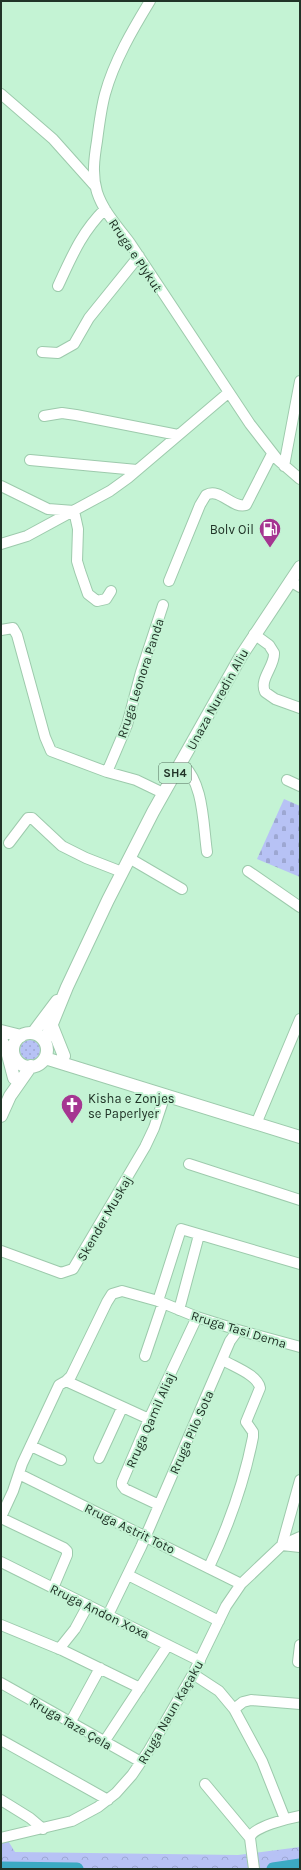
<svg xmlns="http://www.w3.org/2000/svg" width="301" height="1870" viewBox="0 0 301 1870" font-family="Karla,sans-serif">
  <style>
    .grass { fill: url(#grass-dots) }
    .cemetery { fill: url(#cemetery-stones) }
    .park { fill: url(#park-crowns) }
    .lines { fill: none; stroke-linecap: round; stroke-linejoin: round }
    .river { stroke: #3caac3; stroke-width: 13 }
    .minor-casing { stroke: #9dcaac; stroke-width: 12 }
    .major-casing { stroke: #9dcaac; stroke-width: 14 }
    .minor { stroke: #fff; stroke-width: 10 }
    .major { stroke: #fff; stroke-width: 12 }
    .labels { text-anchor: middle; stroke-width: 4; stroke-linejoin: round; paint-order: stroke }
    .shield { fill: #c4f3d4; stroke: #516d5b; stroke-width: 1 }
    .shield-label { font-size: 12px; font-weight: bold; fill: #203327 }
    .street-label { font-size: 13px; fill: #203327; stroke: #c4f3d4 }
    .poi-label { font-size: 13px; fill: #203327; stroke: #c4f3d4; text-anchor: end }
  </style>
  <defs>
    <pattern id="grass-dots" width="8" height="8" patternUnits="userSpaceOnUse"><rect width="8" height="8" fill="#b7c2f5"/><path d="M2 2h.1M6 6h.1" fill="none" stroke="#9da7d2" stroke-width="1.8" stroke-linecap="round"/></pattern>
    <pattern id="cemetery-stones" width="16" height="16" patternUnits="userSpaceOnUse"><rect width="16" height="16" fill="#b7c2f5"/><path d="M2 7V4a2 2 0 0 1 4 0v3zM10 15v-3a2 2 0 0 1 4 0v3z" fill="#9da7d2"/></pattern>
    <pattern id="park-crowns" width="20" height="18" patternUnits="userSpaceOnUse"><rect width="20" height="18" fill="#b7c2f5"/><path d="M2 6a3 3 0 1 1 6 0M12 15a3 3 0 1 1 6 0" fill="none" stroke="#9da7d2"/></pattern>
  </defs>
  <rect width="100%" height="100%" fill="#c4f3d4"/>
  <path class="grass" d="M20 1050a10 10 0 1 1 20 0a10 10 0 1 1-20 0Z"/>
  <path class="cemetery" d="M 284,799 L 300,806 L 300,877 L 257,859 Z"/>
  <path class="park" d="M 7,1839 L 15,1852 L 238,1855 L 300,1847 L 300,1869 L 1,1869 L 1,1840 Z"/>
  <g class="lines">
    <path class="river" d="M 1,1868 L 77,1869
      M 273,1869 L 300,1865"/>
    <g class="minor-casing">
      <path id="minor" d="M 150,1 C 133,29 114,61 105,94 C 101,109 99,125 97,141 C 94,159 92,175 97,192 C 103,211 118,227 130,243 L 250,424 L 278,460 L 300,479
        M 1,94 L 53,139 L 95,186
        M 58,286 C 72,256 81,233 105,209
        M 42,352 L 58,353 L 74,344 L 89,318 L 139,256
        M 44,416 L 62,413 L 76,415 L 178,435
        M 30,460 L 137,470
        M 284,466 L 300,381
        M 1,486 L 48,509 L 74,511 L 78,529 L 77,561 L 80,571 L 88,594 L 97,601 L 106,599 L 111,591
        M 1,544 L 27,536 L 110,491 L 128,478 L 228,393
        M 169,581 L 200,505 L 206,495 C 220,487 232,509 246,505 L 272,454
        M 290,581 L 300,587
        M 1,630 L 13,628 L 17,635 L 45,737 L 51,751 L 107,772 L 136,780 L 163,793
        M 254,634 L 269,645 L 274,653 C 275,666 259,679 265,692 L 275,699 L 300,708
        M 181,763 C 204,781 203,825 207,852
        M 107,772 L 127,725 L 141,672 L 163,605
        M 287,780 L 300,786
        M 9,843 L 28,818 L 32,818 L 62,846 L 86,858 L 122,872
        M 129,858 L 182,889
        M 248,871 L 300,907
        M 256,1124 L 300,1019
        M 189,1164 L 300,1200
        M 1,1251 L 61,1273 L 73,1269 L 145,1147 L 154,1128 L 165,1095
        M 158,1301 L 181,1229 L 300,1264
        M 179,1310 L 199,1235
        M 145,1356 L 163,1303
        M 66,1381 L 149,1419
        M 31,1446 L 61,1460
        M 99,1458 L 122,1408
        M 19,1474 L 241,1584
        M 300,1480 L 282,1545 L 300,1547
        M 159,1505 L 125,1489 L 122,1485 L 122,1482 L 149,1419 L 197,1317
        M 1,1517 L 13,1491 L 22,1464 L 59,1385 L 66,1381 L 71,1376 L 107,1302 L 112,1294 L 122,1291 L 158,1301 L 197,1317 L 238,1330 L 300,1347
        M 1,1518 L 64,1548 L 67,1551 L 67,1555 L 53,1588
        M 1,1562 L 200,1661
        M 209,1567 C 229,1525 244,1483 253,1437 L 253,1432 L 246,1422 L 260,1388 C 258,1375 234,1367 223,1360
        M 128,1575 L 219,1621
        M 108,1615 L 141,1547 L 230,1341 L 238,1330
        M 1,1625 L 62,1650 L 140,1688
        M 59,1649 L 75,1629 L 88,1605
        M 298,1662 L 300,1645
        M 193,1674 L 219,1691 L 234,1709 L 262,1761 L 285,1819
        M 1,1683 L 141,1762
        M 234,1709 L 243,1702 L 251,1700 L 300,1704
        M 70,1723 L 100,1668
        M 1,1740 L 108,1800
        M 104,1742 L 168,1645
        M 205,1784 L 250,1838 L 254,1869
        M 1,1800 L 30,1818 L 43,1829
        M 1,1838 L 72,1821 L 98,1807 L 116,1793 L 132,1775 L 149,1750 L 193,1674 L 226,1606 L 241,1584 L 282,1545 L 300,1537
        M 250,1838 C 252,1827 289,1818 300,1816"/>
    </g>
    <g class="major-casing">
      <path id="major" d="M 52,1026 L 64,1056
        M 1,1031 L 21,1036
        M 33,1033 L 57,1001
        M13 1050a17 17 0 1 1 34 0a17 17 0 1 1-34 0Z
        M 2,1041 L 8,1055 L 14,1078
        M 45,1041 L 67,987 L 108,900 L 153,812 L 241,656 L 300,567
        M 45,1058 L 300,1137
        M 1,1116 L 10,1096 L 31,1066"/>
    </g>
    <use href="#minor" class="minor"/>
    <use href="#major" class="major"/>
  </g>
  <defs>
    <g id="fuel-pin" transform="scale(1.15)"><path d="M0 17L-7.5 6A9.5 9.5 0 1 1 7.5 6Z" fill="#a53591" stroke="#c4f3d4"/><path d="M-5.5-6h7V0h2V4h1.3V-2.5L3-4.5l.8-.8L6-3V5H2.5V1h-1V6h-7ZM-4.2-4.7v3.2H.2V-4.7Z" fill="#fff"/></g>
    <g id="church-pin" transform="scale(1.15)"><path d="M0 17L-7.5 6A9.5 9.5 0 1 1 7.5 6Z" fill="#a53591" stroke="#c4f3d4"/><path d="M-1.2-6h2.4v3.5h3.3v2.4h-3.3V6h-2.4V-.1h-3.3v-2.4h3.3Z" fill="#fff"/></g>
  </defs>
  <g fill-rule="evenodd">
    <use href="#fuel-pin" x="270" y="529"/>
    <use href="#church-pin" x="72" y="1105"/>
  </g>
  <g class="labels">
    <rect class="shield" x="159" y="763" width="32" height="20" rx="3"/>
    <g class="shield-label">
      <text x="175" y="777">SH4</text>
    </g>
    <g class="street-label">
      <text transform="translate(136 255) rotate(56)" y="5">Rruga e Plykut</text>
      <text transform="translate(140 678) rotate(-72)" y="5">Rruga Leonora Panda</text>
      <text transform="translate(217 699) rotate(-61)" y="5">Unaza Nuredin Aliu</text>
      <text transform="translate(104 1218) rotate(-60)" y="5">Skender Muskaj</text>
      <text transform="translate(239 1329) rotate(17)" y="5">Rruga Tasi Dema</text>
      <text transform="translate(150 1420) rotate(-66)" y="5">Rruga Qamil Aliaj</text>
      <text transform="translate(191 1432) rotate(-66)" y="5">Rruga Pilo Sota</text>
      <text transform="translate(130 1528) rotate(26)" y="5">Rruga Astrit Toto</text>
      <text transform="translate(100 1611) rotate(26)" y="5">Rruga Andon Xoxa</text>
      <text transform="translate(170 1712) rotate(-60)" y="5">Rruga Naun Kaçaku</text>
      <text transform="translate(71 1723) rotate(30)" y="5">Rruga Taze Çela</text>
    </g>
    <g class="poi-label">
      <text x="254" y="534">Bolv Oil</text>
      <text x="88" y="1103" text-anchor="start">Kisha e Zonjes<tspan x="88" dy="15">se Paperlyer</tspan></text>
    </g>
  </g>
  <rect width="301" height="1870" fill="none" stroke="#203327" stroke-width="4"/>
</svg>
